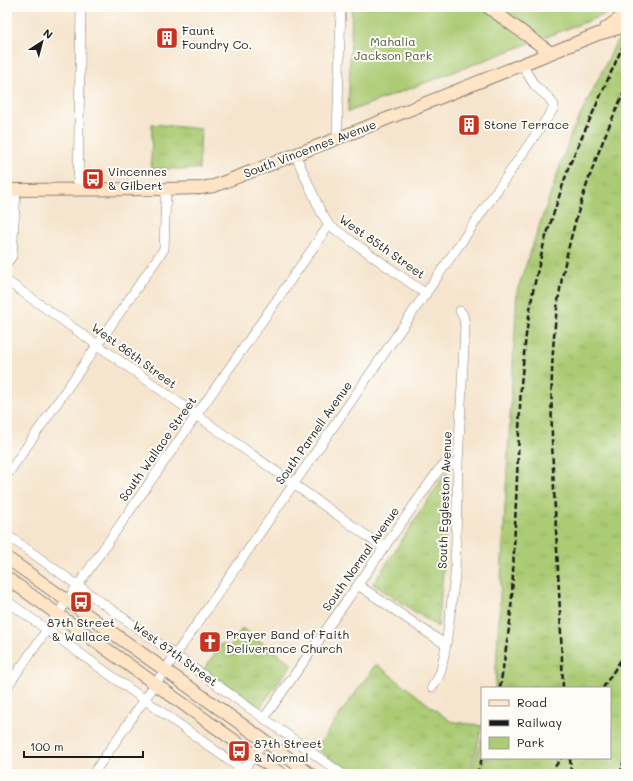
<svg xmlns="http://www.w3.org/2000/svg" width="633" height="781" viewBox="0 0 633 781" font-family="Mali,sans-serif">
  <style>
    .grass { fill: url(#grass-tufts); stroke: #647448 }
    .green { fill: #abcb74; stroke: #647448 }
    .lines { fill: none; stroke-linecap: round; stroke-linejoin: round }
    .street-casing { stroke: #898075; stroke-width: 10 }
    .secondary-casing { stroke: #898075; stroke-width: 14 }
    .street { stroke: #fff; stroke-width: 9 }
    .secondary { stroke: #ffe4c6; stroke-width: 12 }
    .rail { stroke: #1c1c1c; stroke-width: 2.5; stroke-dasharray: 6 3; stroke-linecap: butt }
    .labels { text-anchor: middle; stroke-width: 4; stroke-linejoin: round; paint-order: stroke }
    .poi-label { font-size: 12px; fill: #1c1c1c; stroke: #fdfcf7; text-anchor: start }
    .park-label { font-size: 12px; fill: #4e593b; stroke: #fdfcf7 }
    .street-label { font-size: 12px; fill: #1c1c1c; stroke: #fdfcf7 }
  </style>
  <defs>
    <pattern id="grass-tufts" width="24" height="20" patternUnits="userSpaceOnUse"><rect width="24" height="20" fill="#abcb74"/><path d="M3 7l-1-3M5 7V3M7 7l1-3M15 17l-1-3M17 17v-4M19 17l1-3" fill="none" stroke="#93ae64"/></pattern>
  </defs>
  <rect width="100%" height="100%" fill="#fdfcf7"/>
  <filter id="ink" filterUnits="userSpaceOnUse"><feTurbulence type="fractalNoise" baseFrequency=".025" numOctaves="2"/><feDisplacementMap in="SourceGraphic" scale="8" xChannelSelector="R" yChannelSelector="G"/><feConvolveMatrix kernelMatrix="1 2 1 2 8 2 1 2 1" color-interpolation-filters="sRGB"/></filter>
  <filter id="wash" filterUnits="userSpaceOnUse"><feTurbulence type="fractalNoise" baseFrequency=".012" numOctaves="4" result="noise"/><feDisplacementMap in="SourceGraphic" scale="16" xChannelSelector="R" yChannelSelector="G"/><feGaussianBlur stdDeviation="0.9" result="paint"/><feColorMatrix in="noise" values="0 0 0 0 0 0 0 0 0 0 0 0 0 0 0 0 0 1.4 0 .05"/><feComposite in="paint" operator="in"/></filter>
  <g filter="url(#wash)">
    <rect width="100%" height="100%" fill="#f6e5ce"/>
    <path class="grass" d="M 626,23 L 626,774 L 469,774 L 477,756 L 482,737 L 482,758 L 610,758 L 610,688 L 495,688 L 517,291 L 571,134 Z
      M 152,124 L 201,129 L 199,169 L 151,169 Z
      M 446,473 L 449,476 L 445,551 L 438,627 L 373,584 Z
      M 242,628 L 292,664 L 259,709 L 203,670 L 222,644 L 230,647 Z
      M 376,664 L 450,721 L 482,726 L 475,755 L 467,774 L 351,774 L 316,748 Z"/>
    <path class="green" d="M 352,7 L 625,7 L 348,112 Z"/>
  </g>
  <g filter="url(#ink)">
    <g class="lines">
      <g class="street-casing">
        <path id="street" d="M 337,138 L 341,7
          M 295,154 L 321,212 L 329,225 L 426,294
          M 78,189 L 81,7
          M 7,263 L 12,256 L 16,190
          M 7,281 L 384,548
          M 7,475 L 164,249 L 166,189
          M 7,535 L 342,774
          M 358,585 L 446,645
          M 7,601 L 248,774
          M 7,687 L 329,225
          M 432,687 L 438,678 L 441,671 L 446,645 L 455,576 L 458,463 L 465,326 L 463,315 L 460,311
          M 264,718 L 438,471 L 443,466 L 458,463
          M 93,774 L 552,111 L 554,105 L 548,97 L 535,86 L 522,65
          M 241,774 L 264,740"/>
      </g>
      <g class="secondary-casing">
        <path id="secondary" d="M 488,7 L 551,53
          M 605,29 L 619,19 L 626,17
          M 7,190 L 166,189 L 200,188 L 214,186 L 354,132 L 598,34 L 626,26
          M 7,558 L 272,746 L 310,774
          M 7,578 L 281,774"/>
      </g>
      <use href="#street" class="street"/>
      <use href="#secondary" class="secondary"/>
      <path class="rail" d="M 500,688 L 510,622 L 512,596 L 521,384 L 526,335 L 533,291 L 544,243 L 569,166 L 626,39
        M 563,688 C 561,629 558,569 555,510 C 552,448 549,387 555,325 C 564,242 591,163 626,88
        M 603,688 L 626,652
        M 570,758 L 571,774
        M 477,774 L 482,758
        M 550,774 L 561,758
        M 620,774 L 626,753"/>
    </g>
  </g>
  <defs>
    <g id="building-square" transform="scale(1.15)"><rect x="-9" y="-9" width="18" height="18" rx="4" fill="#c8321e" stroke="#fdfcf7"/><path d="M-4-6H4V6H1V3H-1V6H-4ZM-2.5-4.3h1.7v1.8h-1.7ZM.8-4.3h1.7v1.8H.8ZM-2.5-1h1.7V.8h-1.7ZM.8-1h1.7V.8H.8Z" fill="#fff"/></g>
    <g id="bus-square" transform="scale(1.15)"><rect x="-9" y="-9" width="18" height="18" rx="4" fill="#c8321e" stroke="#fdfcf7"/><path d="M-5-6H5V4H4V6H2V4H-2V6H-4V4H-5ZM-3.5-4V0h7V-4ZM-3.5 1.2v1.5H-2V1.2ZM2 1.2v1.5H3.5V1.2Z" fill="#fff"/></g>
    <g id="church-square" transform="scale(1.15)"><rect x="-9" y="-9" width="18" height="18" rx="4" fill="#c8321e" stroke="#fdfcf7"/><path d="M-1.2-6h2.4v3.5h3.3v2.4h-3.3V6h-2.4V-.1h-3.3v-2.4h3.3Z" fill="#fff"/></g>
  </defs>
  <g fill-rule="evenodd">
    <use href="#building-square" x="167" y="38"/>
    <use href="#building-square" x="469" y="125"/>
    <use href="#bus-square" x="93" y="179"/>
    <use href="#bus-square" x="81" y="602"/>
    <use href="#church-square" x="210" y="642"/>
    <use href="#bus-square" x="239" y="751"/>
  </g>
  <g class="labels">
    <g class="poi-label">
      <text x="182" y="35">Faunt<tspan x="182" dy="14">Foundry Co.</tspan></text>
      <text x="484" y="129">Stone Terrace</text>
      <text x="108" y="176">Vincennes<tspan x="108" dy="14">&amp; Gilbert</tspan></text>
      <text x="81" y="627" text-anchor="middle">87th Street<tspan x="81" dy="14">&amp; Wallace</tspan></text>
      <text x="226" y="639">Prayer Band of Faith<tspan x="226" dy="14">Deliverance Church</tspan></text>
      <text x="254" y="748">87th Street<tspan x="254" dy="14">&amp; Normal</tspan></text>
    </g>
    <g class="park-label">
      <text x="393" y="46">Mahalia<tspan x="393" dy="14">Jackson Park</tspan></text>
    </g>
    <g class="street-label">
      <text transform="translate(310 149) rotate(-21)" y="4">South Vincennes Avenue</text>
      <text transform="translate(382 247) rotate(35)" y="4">West 85th Street</text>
      <text transform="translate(134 356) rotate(36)" y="4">West 86th Street</text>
      <text transform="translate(314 433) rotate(-55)" y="4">South Parnell Avenue</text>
      <text transform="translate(158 449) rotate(-55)" y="4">South Wallace Street</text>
      <text transform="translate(445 500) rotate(-88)" y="4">South Eggleston Avenue</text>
      <text transform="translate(361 559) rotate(-55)" y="4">South Normal Avenue</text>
      <text transform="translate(175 654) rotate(36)" y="4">West 87th Street</text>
    </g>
  </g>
  <rect width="633" height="781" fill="none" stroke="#fdfcf7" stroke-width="24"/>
  <rect x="481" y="687" width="130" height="72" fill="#fdfcf7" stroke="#a3a29f"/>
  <rect x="489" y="700" width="20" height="6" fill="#ffe4c6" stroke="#a3a29f"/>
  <text x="517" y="707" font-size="12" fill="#1c1c1c">Road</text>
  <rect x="489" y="720" width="20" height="6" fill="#1c1c1c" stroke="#a3a29f"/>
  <text x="517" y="727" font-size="12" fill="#1c1c1c">Railway</text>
  <rect x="489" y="737" width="20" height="12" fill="#abcb74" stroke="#a3a29f"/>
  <text x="517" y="747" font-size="12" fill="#1c1c1c">Park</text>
  <g transform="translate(42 42) rotate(36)" stroke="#fdfcf7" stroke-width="3" paint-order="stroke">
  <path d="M0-3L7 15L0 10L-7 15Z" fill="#1c1c1c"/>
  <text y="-6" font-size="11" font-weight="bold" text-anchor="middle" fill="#1c1c1c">N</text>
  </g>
  <path d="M24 751v6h119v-6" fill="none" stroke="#1c1c1c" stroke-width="2"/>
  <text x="30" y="751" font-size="12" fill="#1c1c1c" stroke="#fdfcf7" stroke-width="3" paint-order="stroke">100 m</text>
</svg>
